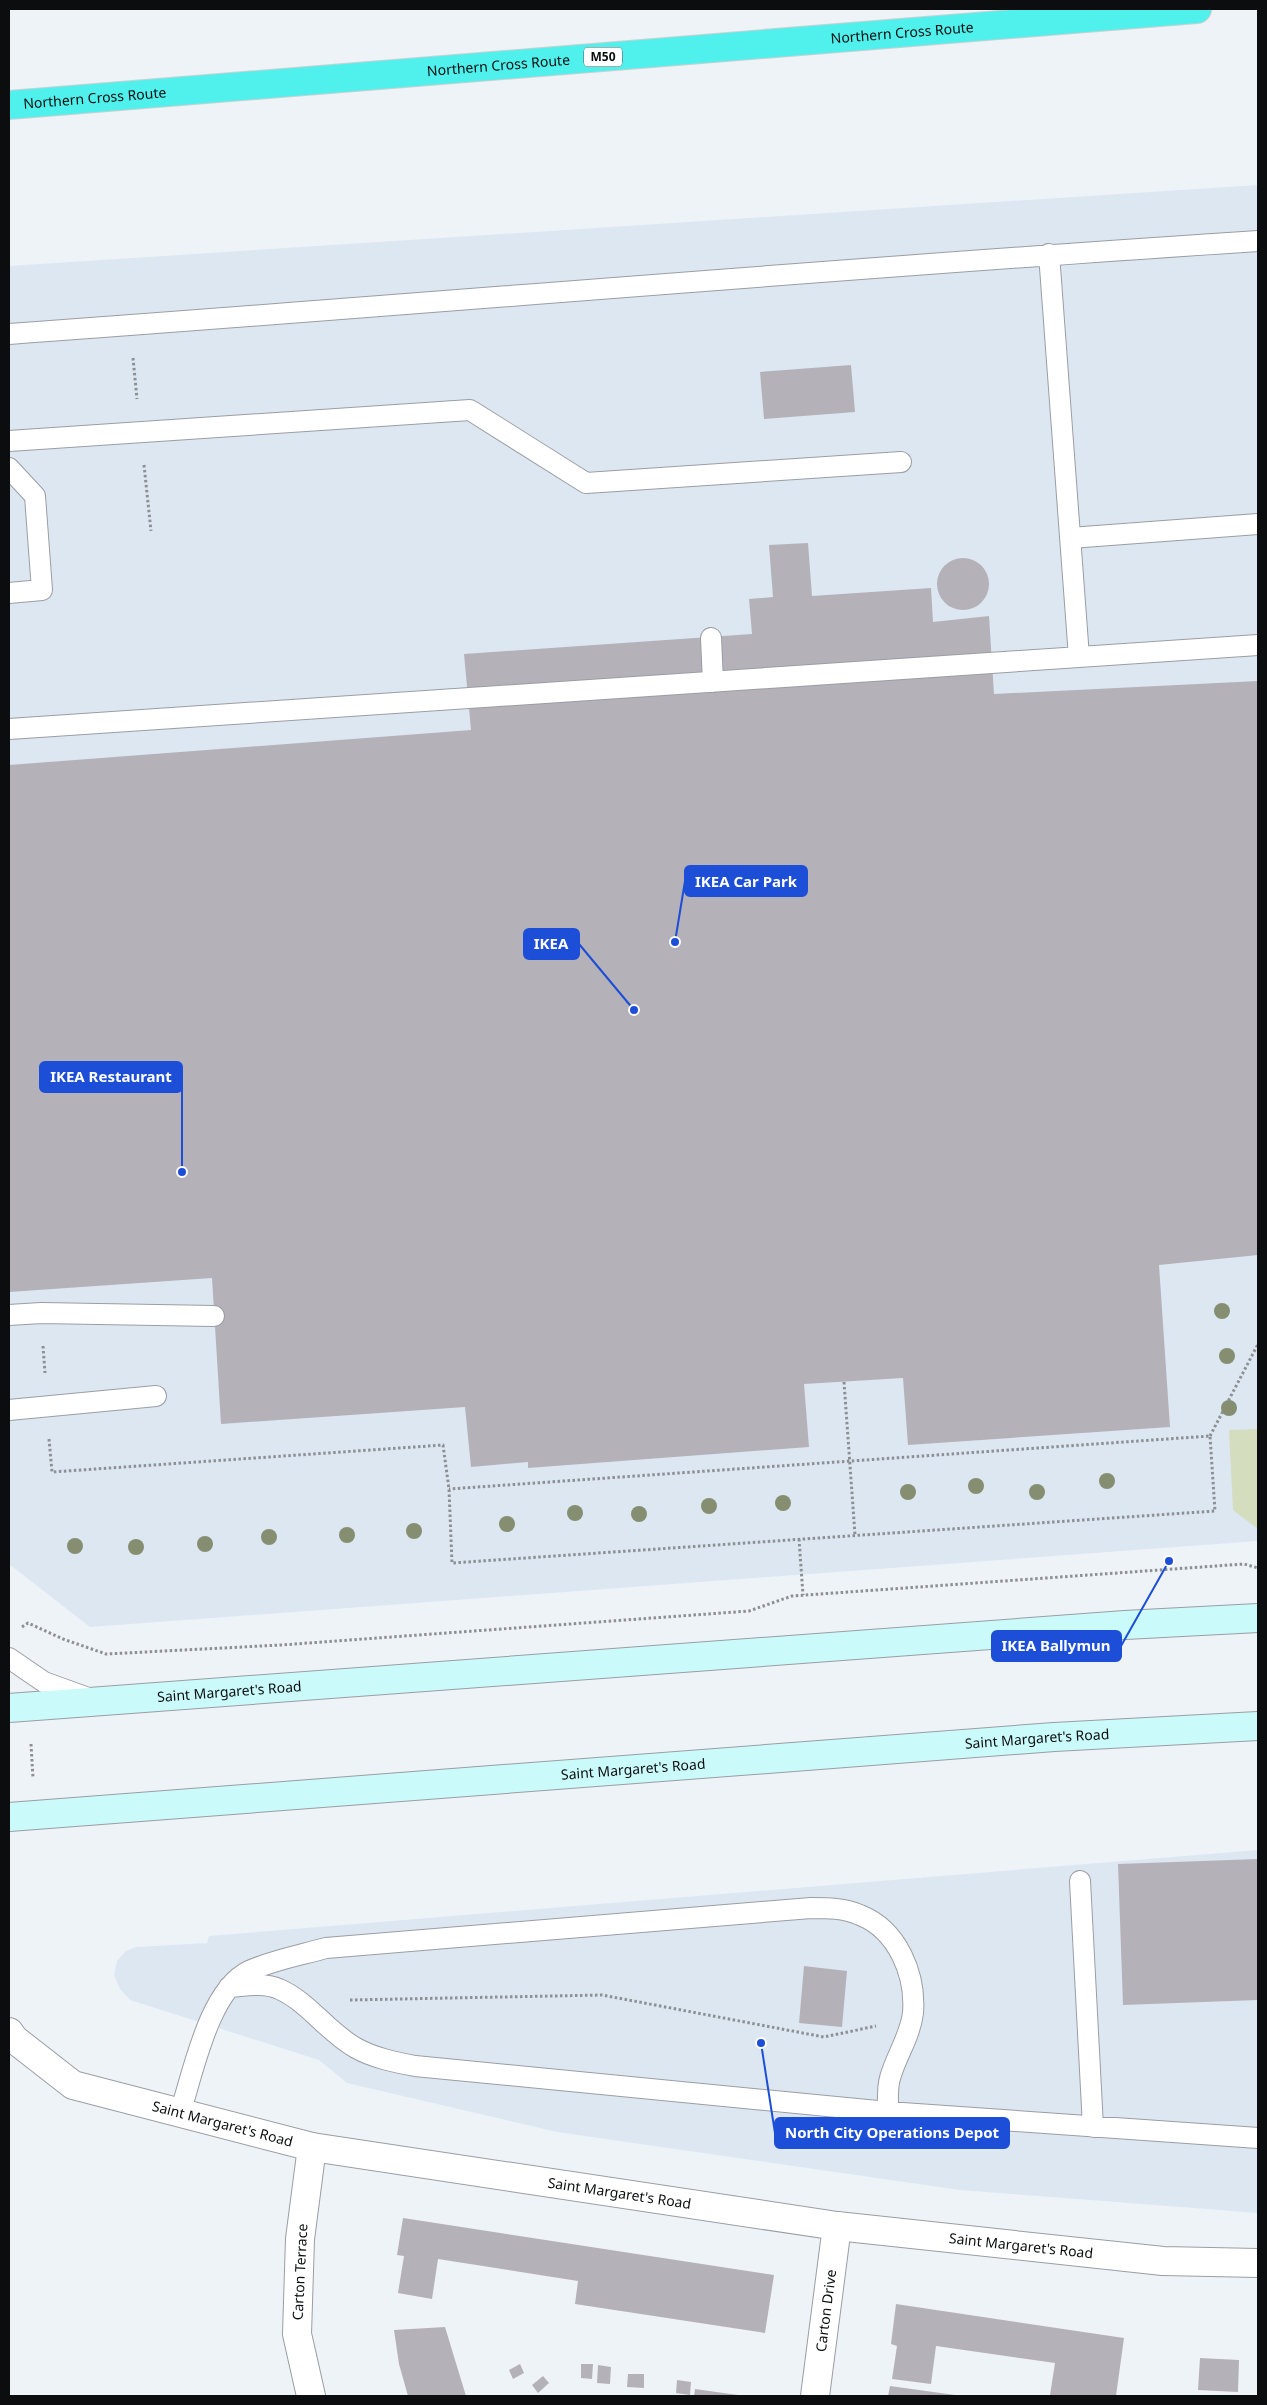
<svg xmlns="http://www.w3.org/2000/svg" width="1267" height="2405" viewBox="0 0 1267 2405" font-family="'Noto Sans',sans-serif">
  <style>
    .built { fill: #dde7f2 }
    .green { fill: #d4ddbd }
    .building { fill: #b4b2b8 }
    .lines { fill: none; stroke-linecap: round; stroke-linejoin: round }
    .service-casing { stroke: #9a9ea3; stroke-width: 22 }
    .minor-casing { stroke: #9a9ea3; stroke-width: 30 }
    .tertiary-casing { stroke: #9a9ea3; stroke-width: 30 }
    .secondary-casing { stroke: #9a9ea3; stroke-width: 30 }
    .motorway-casing { stroke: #cecfcf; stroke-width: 30 }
    .path { stroke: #8c9093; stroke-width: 3; stroke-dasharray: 2.5 2.5; stroke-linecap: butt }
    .service { stroke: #fff; stroke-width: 20 }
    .minor { stroke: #fff; stroke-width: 28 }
    .tertiary { stroke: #fff; stroke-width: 28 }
    .secondary { stroke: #cafbfa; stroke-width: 28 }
    .motorway { stroke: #50f1ed; stroke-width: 28 }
    .tree { fill: #868e72 }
    .labels { text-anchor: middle; stroke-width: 4; stroke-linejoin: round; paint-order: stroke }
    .shield { fill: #fff; stroke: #545656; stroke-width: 1 }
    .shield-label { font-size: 12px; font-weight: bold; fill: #0b0d0e }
    .street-label { font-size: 14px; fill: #0b0d0e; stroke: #fff }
    .leader { fill: none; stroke: #1d4ed8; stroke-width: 2 }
    .callout-dot { fill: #1d4ed8; stroke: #fff; stroke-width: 2 }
    .callout { fill: #1d4ed8; stroke: #1d4ed8; stroke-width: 2 }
    .callout-label { font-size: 15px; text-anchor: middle; font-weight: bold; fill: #fff }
  </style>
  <rect width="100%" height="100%" fill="#eef3f8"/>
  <path class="built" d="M 1258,185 L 1258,1541 L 90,1627 L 9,1564 L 9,266 Z
    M 1258,1850 L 1258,2213 L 960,2190 L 557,2132 L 347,2083 L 319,2060 L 130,2000 L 120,1989 L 114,1975 L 117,1961 L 126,1951 L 136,1947 L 207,1943 L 209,1936 Z"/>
  <path class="green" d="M 1258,1429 L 1258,1529 L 1233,1510 L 1229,1430 Z"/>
  <path class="building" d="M 851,365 L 855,412 L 764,419 L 760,372 Z
    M 808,543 L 812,596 L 931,588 L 933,622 L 989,616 L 994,694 L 1258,681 L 1258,1255 L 1159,1265 L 1170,1427 L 908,1445 L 903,1378 L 804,1384 L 809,1447 L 528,1468 L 528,1462 L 471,1467 L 465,1407 L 221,1424 L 212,1278 L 9,1292 L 9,765 L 471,730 L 464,654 L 752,634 L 749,599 L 773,597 L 769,545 Z
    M937 584a26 26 0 1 1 52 0a26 26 0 1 1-52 0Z
    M 1258,1859 L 1258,2000 L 1123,2005 L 1118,1864 Z
    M 804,1966 L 847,1971 L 842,2027 L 799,2023 Z
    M 403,2218 L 774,2275 L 765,2333 L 575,2304 L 578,2281 L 438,2259 L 432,2299 L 398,2293 L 404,2256 L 397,2255 Z
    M 896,2304 L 1124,2338 L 1116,2396 L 1050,2395 L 1055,2363 L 936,2346 L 931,2384 L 892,2379 L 897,2346 L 891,2344 Z
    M 445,2327 L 466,2396 L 408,2396 L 399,2364 L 394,2330 Z
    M 1200,2358 L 1239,2360 L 1238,2392 L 1198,2390 Z
    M 520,2364 L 524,2373 L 513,2379 L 509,2370 Z
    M 581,2364 L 593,2364 L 592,2379 L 581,2378 Z
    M 598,2365 L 611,2367 L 610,2384 L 597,2383 Z
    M 628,2374 L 644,2374 L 644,2388 L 627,2387 Z
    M 543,2376 L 549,2383 L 538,2393 L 532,2385 Z
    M 677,2380 L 691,2382 L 690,2395 L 676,2393 Z
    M 890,2386 L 955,2395 L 955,2396 L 888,2396 Z
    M 695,2389 L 738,2395 L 738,2396 L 694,2396 Z"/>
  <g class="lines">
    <g class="service-casing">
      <path id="service" d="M 1049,254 L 1079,657
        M 9,334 C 425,304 841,268 1258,241
        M 9,441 L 470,410 L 586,483 L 901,462
        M 9,468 L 35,496 L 42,590 L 9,593
        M 1070,538 L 1258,524
        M 711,638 L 713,682
        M 9,729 L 1258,645
        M 9,1315 L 41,1313 L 214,1316
        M 9,1410 L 156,1396
        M 9,1658 L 44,1682 L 91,1699
        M 1080,1881 L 1093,2127
        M 229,1987 C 244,1986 264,1982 279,1989 C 309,2002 327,2032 356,2048 C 374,2058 394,2062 415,2066 L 888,2112 L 1258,2138
        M 180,2113 C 193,2073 209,1990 249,1971 C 273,1960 301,1955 326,1948 L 811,1908 C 828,1908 844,1908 860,1915 C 898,1930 916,1975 913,2013 C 910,2037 896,2056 890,2078 C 887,2088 888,2101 888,2112"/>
    </g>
    <g class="minor-casing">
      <g id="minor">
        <path id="s1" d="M 312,2147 L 837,2226 L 1163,2261 L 1258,2263"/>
        <path id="s2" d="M 815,2396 L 837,2226"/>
      </g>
    </g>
    <g class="tertiary-casing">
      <g id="tertiary">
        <path id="s3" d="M 9,2032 L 14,2039 L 73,2085 L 312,2147 L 300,2239 L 297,2334 L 311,2396"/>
      </g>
    </g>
    <g class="secondary-casing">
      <g id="secondary">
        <path id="s4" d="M 9,1708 L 1125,1625 L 1258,1618"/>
        <path id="s5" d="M 9,1817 L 1054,1737 L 1258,1726"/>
      </g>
    </g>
    <g class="motorway-casing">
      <g id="motorway">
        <path id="s6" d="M 9,105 L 1197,9"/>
      </g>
    </g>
    <path class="path" d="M 133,358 L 137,399
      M 144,465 L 151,531
      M 43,1346 L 45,1373
      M 844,1382 L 855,1535
      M 1210,1436 L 1258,1344
      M 49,1439 L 52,1472 L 443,1445 L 449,1489 L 452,1563 L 1215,1511 L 1210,1436 L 449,1489
      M 799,1539 L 803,1595
      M 22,1627 L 28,1623 L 63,1639 L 106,1654 L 281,1645 L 749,1611 L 792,1596 L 1244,1564 L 1258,1568
      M 31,1744 L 33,1778
      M 350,2000 L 602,1995 L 824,2037 L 876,2026"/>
    <use href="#service" class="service"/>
    <use href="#minor" class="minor"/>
    <use href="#tertiary" class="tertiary"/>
    <use href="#secondary" class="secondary"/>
    <use href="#motorway" class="motorway"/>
  </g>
  <g class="tree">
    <circle cx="1222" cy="1311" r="8"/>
    <circle cx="1227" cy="1356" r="8"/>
    <circle cx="1229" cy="1408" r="8"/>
    <circle cx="1107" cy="1481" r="8"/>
    <circle cx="976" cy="1486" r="8"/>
    <circle cx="908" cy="1492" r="8"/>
    <circle cx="1037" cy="1492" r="8"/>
    <circle cx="783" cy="1503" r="8"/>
    <circle cx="709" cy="1506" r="8"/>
    <circle cx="575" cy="1513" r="8"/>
    <circle cx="639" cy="1514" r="8"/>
    <circle cx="507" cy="1524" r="8"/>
    <circle cx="414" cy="1531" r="8"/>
    <circle cx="347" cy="1535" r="8"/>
    <circle cx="269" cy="1537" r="8"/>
    <circle cx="205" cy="1544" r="8"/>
    <circle cx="75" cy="1546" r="8"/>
    <circle cx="136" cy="1547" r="8"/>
  </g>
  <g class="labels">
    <rect class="shield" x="584" y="47.5" width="38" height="19" rx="4"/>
    <g class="shield-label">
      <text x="603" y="61">M50</text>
    </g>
    <g class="street-label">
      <text dy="5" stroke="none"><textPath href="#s6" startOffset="896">Northern Cross Route</textPath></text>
      <text dy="5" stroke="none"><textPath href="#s6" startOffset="491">Northern Cross Route</textPath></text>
      <text dy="5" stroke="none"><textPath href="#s6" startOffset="86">Northern Cross Route</textPath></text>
      <text dy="5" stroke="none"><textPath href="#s4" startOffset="221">Saint Margaret's Road</textPath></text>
      <text dy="5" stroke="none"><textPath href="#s5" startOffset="1031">Saint Margaret's Road</textPath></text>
      <text dy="5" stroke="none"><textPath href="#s5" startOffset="626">Saint Margaret's Road</textPath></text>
      <text dy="5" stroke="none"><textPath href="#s3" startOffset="238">Saint Margaret's Road</textPath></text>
      <text dy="5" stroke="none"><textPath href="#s1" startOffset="311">Saint Margaret's Road</textPath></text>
      <text dy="5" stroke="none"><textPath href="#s1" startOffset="716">Saint Margaret's Road</textPath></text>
      <text transform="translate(300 2272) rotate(-87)" y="5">Carton Terrace</text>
      <text dy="5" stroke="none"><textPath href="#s2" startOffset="86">Carton Drive</textPath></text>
    </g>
  </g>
  <path class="leader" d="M675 942L685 881M634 1010L579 944M182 1172L182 1077M1169 1561L1121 1646M761 2043L775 2133"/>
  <g class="callout-dot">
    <circle cx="675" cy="942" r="5"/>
    <circle cx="634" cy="1010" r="5"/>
    <circle cx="182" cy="1172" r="5"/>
    <circle cx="1169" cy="1561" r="5"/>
    <circle cx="761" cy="2043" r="5"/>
  </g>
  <g class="callout">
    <rect x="685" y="866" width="122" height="30" rx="5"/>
    <rect x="524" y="929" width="55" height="30" rx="5"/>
    <rect x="40" y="1062" width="142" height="30" rx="5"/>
    <rect x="992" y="1631" width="129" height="30" rx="5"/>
    <rect x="775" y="2118" width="234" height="30" rx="5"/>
  </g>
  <g class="callout-label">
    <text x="746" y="887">IKEA Car Park</text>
    <text x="551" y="949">IKEA</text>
    <text x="111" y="1082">IKEA Restaurant</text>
    <text x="1056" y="1651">IKEA Ballymun</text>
    <text x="892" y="2138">North City Operations Depot</text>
  </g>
  <rect width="1267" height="2405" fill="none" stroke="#0b0d0e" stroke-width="20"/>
</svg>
